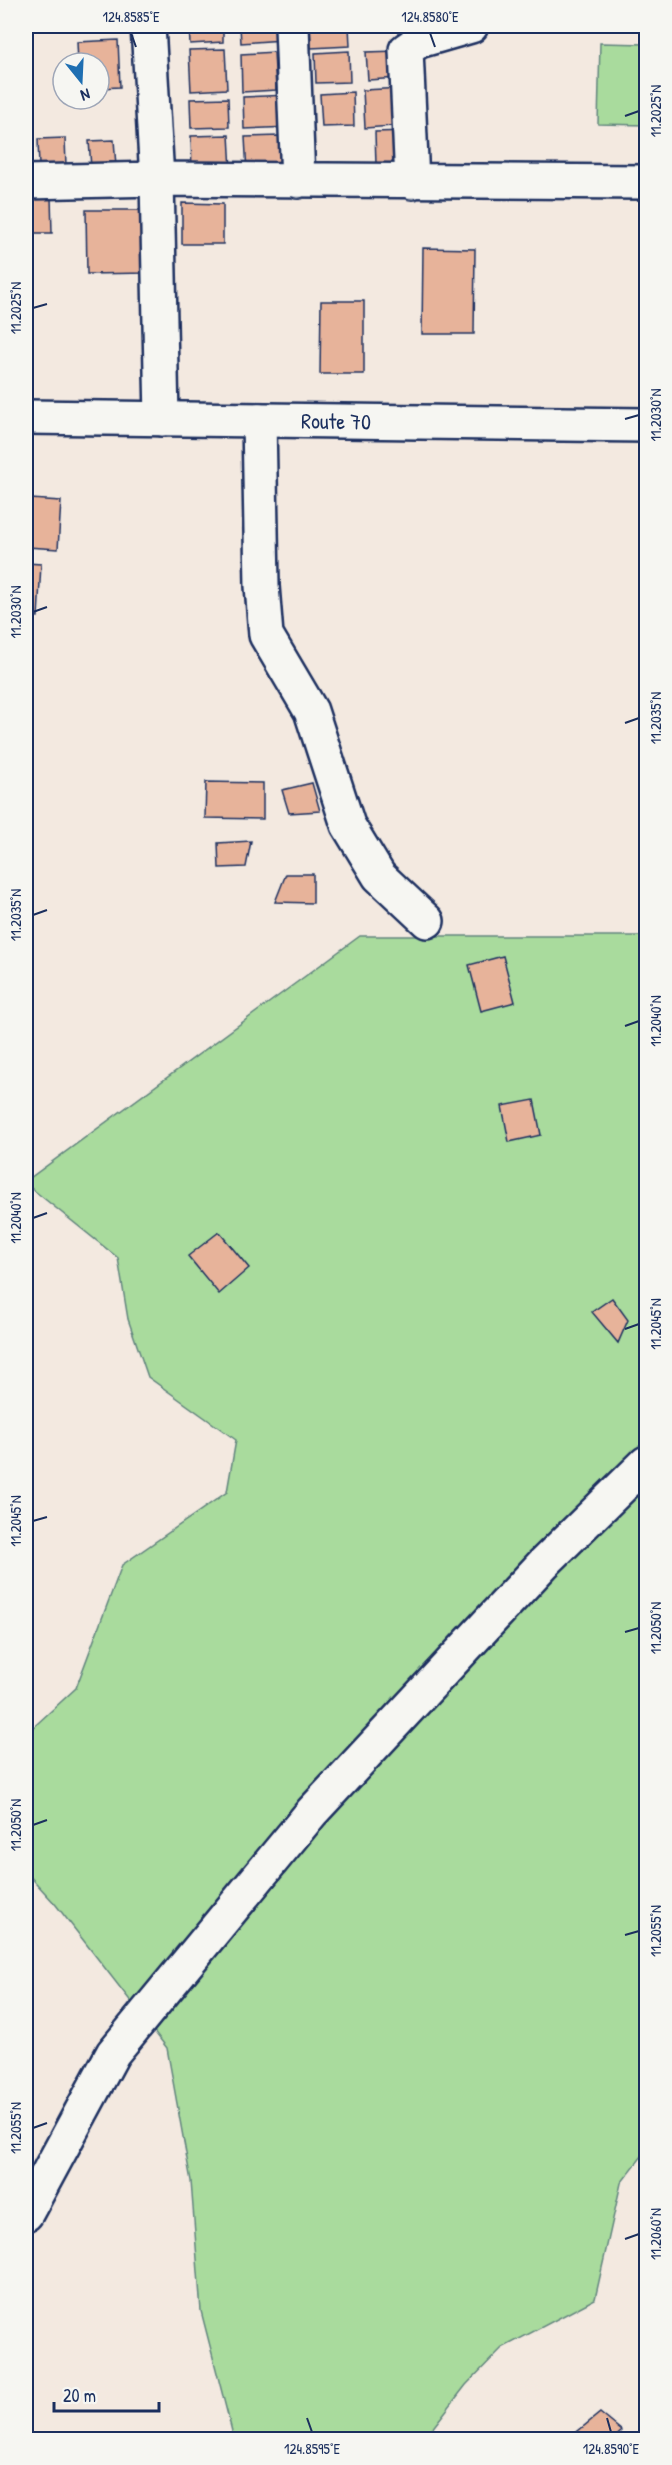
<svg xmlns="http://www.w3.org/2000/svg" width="672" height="2465" viewBox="0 0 672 2465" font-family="'Patrick Hand',sans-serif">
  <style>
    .green { fill: #a9db9d; stroke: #62857e; stroke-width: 1.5 }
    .building { fill: #e7b39a; stroke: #1b2f5e; stroke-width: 1.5 }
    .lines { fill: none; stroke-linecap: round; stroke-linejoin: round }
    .minor-casing { stroke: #1b2f5e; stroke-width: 38 }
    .highway-casing { stroke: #1b2f5e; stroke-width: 38 }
    .minor { stroke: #f6f6f2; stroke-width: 33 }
    .highway { stroke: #f6f6f2; stroke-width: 33 }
    .ticks { fill: none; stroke: #1b2f5e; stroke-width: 2 }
    .labels { text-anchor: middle; stroke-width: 4.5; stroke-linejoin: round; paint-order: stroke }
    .street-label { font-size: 22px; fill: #1b2f5e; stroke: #f6f6f2 }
    .neatline { fill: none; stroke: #1b2f5e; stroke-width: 2 }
    .ticks-label { font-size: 15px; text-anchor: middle; fill: #1b2f5e }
  </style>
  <rect width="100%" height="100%" fill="#f3e9e0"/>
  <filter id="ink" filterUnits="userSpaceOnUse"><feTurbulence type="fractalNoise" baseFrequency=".0167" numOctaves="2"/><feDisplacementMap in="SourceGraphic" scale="12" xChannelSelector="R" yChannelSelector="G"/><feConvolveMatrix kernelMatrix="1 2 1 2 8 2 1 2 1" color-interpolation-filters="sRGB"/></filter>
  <g filter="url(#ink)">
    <path class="green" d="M 600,43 L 646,44 L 646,125 L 598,124 Z
      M 360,936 L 646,936 L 646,2151 L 621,2183 L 595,2299 L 502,2348 L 466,2385 L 428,2434 L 428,2439 L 234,2439 L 201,2311 L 191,2181 L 167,2048 L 56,1905 L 26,1872 L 26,1734 L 76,1688 L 122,1565 L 227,1492 L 236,1440 L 148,1377 L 128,1319 L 118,1258 L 26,1184 L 26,1181 Z"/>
    <path class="building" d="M 189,26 L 223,26 L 223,42 L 190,44 Z
      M 240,26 L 282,26 L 283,40 L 241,43 Z
      M 310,26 L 349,26 L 350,46 L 311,48 Z
      M 118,40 L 120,87 L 99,88 L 99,63 L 78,63 L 77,42 Z
      M 225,49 L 227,89 L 191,91 L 189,50 Z
      M 349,51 L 350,82 L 316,83 L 315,53 Z
      M 398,51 L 399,78 L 368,80 L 366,52 Z
      M 274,52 L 276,90 L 242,92 L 241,54 Z
      M 404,88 L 406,125 L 365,128 L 363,90 Z
      M 353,92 L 354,126 L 322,127 L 320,94 Z
      M 290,95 L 291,127 L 244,129 L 243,97 Z
      M 228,98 L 229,127 L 191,128 L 190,99 Z
      M 408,131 L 410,163 L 376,165 L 375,132 Z
      M 229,135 L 231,170 L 192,172 L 191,136 Z
      M 279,136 L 281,170 L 247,172 L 245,137 Z
      M 65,138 L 66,166 L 39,167 L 38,139 Z
      M 114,140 L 116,166 L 91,167 L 89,141 Z
      M 28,197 L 51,197 L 52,233 L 29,233 Z
      M 182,203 L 223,204 L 223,244 L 182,244 Z
      M 86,210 L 146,210 L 147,273 L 87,274 Z
      M 423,248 L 475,249 L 474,334 L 422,334 Z
      M 321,301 L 364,301 L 364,374 L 320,374 Z
      M 30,499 L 61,501 L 58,549 L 27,547 Z
      M 26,563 L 41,564 L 38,617 L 26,616 Z
      M 206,782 L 263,783 L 263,819 L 205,818 Z
      M 312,783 L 320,811 L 289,813 L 282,790 Z
      M 251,841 L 246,867 L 219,868 L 218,843 Z
      M 286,874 L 313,874 L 313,903 L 275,902 Z
      M 503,956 L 515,1002 L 481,1011 L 469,965 Z
      M 534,1100 L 541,1135 L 509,1142 L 502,1106 Z
      M 219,1232 L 249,1268 L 219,1294 L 188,1256 Z
      M 612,1298 L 628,1320 L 618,1343 L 592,1312 Z
      M 600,2413 L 622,2431 L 612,2440 L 567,2440 Z"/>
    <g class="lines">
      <g class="minor-casing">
        <path id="minor" d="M 292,26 L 298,181
          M 26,182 L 157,179 L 148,26
          M 412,182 L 406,50 L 419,41 L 471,26
          M 162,419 L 157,179 L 646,182
          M 259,420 L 262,586 L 266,635 L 311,711 L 348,825 L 379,876 L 427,921
          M 26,2214 L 113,2053 L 312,1812 L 543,1564 L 646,1463"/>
      </g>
      <g class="highway-casing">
        <path id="highway" d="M 26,417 L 646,425"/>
      </g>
      <use href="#minor" class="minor"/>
      <use href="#highway" class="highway"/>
    </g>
  </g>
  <path class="ticks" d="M 131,33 L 136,47M 430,33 L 435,47M 625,116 L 639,111M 33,308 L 47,304M 625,419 L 639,415M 33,612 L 47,607M 625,723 L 639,718M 33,915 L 47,910M 625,1026 L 639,1021M 33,1218 L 47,1213M 625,1329 L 639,1324M 33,1521 L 47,1517M 625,1632 L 639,1628M 33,1825 L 47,1820M 625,1935 L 639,1931M 33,2128 L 47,2123M 625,2239 L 639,2234M 307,2418 L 312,2432M 607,2418 L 611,2432"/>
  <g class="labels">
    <g class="street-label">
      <text transform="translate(336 421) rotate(1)" y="8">Route 70</text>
    </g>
  </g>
  <rect width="672" height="2465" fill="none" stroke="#f6f6f2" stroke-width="66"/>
  <g transform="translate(81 81) rotate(162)"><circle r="28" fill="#f6f6f2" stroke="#9ea6b7" stroke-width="1.5"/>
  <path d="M0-4.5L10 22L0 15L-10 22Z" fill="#1f6fb2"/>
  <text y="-9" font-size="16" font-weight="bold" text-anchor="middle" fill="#1b2f5e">N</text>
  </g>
  <path d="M54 2402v9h105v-9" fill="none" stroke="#1b2f5e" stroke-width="3"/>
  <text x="63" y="2402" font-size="18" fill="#1b2f5e" stroke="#f6f6f2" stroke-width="4.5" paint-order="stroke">20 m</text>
  <rect x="33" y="33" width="606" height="2399" class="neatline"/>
  <g class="ticks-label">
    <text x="131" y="22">124.8585°E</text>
    <text x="430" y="22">124.8580°E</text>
    <text transform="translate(656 111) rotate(-90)" y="5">11.2025°N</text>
    <text transform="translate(16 308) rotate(-90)" y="5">11.2025°N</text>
    <text transform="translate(656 415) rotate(-90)" y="5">11.2030°N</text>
    <text transform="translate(16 612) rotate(-90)" y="5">11.2030°N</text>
    <text transform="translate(656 718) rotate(-90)" y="5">11.2035°N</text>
    <text transform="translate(16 915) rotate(-90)" y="5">11.2035°N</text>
    <text transform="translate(656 1021) rotate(-90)" y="5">11.2040°N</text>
    <text transform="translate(16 1218) rotate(-90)" y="5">11.2040°N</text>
    <text transform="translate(656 1324) rotate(-90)" y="5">11.2045°N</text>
    <text transform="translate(16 1521) rotate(-90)" y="5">11.2045°N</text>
    <text transform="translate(656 1628) rotate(-90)" y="5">11.2050°N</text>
    <text transform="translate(16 1825) rotate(-90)" y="5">11.2050°N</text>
    <text transform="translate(656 1931) rotate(-90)" y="5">11.2055°N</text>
    <text transform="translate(16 2128) rotate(-90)" y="5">11.2055°N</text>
    <text transform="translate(656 2234) rotate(-90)" y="5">11.2060°N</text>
    <text x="312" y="2454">124.8595°E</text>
    <text x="611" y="2454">124.8590°E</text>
  </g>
</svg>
